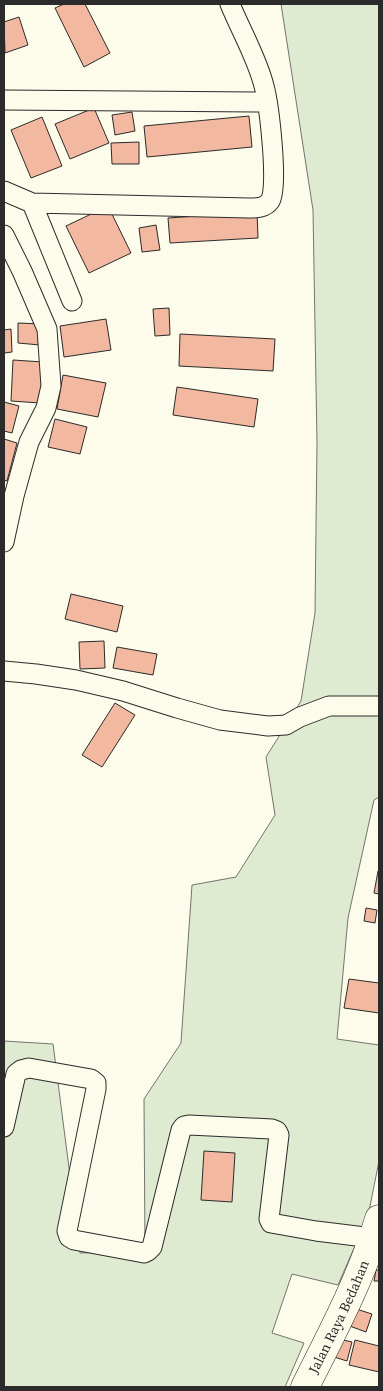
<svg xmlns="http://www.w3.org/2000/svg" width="383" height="1391" viewBox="0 0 383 1391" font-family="'Source Serif 4',serif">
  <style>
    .green { fill: #deebd1; stroke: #74746e }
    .building { fill: #f2b8a0; stroke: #2b2b2b }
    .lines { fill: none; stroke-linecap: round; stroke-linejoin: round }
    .street-casing { stroke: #2b2b2b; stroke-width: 21 }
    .secondary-casing { stroke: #2b2b2b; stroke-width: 29 }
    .street { stroke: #fdfbea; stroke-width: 19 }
    .secondary { stroke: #fdfbea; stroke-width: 28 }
    .labels { text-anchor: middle; stroke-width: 4; stroke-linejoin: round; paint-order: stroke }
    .street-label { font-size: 14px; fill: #2b2b2b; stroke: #fdfbea }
  </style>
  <rect width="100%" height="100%" fill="#fdfbea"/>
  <path class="green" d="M 281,4 L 379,4 L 379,797 L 374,800 L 348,918 L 337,1039 L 379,1045 L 379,1161 L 368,1216 L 338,1285 L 292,1274 L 272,1333 L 304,1343 L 285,1387 L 4,1387 L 4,1041 L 53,1044 L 80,1253 L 145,1251 L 144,1099 L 181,1043 L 192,885 L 236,877 L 275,815 L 266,757 L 301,701 L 315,613 L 317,443 L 313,210 Z"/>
  <path class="building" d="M 64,4 L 85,4 L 110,53 L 84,67 L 55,8 Z
    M 19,17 L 28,45 L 5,53 L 4,22 Z
    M 94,108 L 109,143 L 70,159 L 55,124 Z
    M 132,112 L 135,131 L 115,135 L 112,115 Z
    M 249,116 L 252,147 L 147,157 L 144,126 Z
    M 42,117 L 62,166 L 31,178 L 11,130 Z
    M 139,142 L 139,164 L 112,164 L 111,143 Z
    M 108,206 L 131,253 L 89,273 L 66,226 Z
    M 257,212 L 258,238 L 170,243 L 168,218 Z
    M 156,225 L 160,250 L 142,252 L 139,228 Z
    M 169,308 L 170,335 L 155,336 L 153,309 Z
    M 106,319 L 111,350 L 64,357 L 60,326 Z
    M 18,323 L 41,324 L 40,345 L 18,343 Z
    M 11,329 L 12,352 L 4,353 L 4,330 Z
    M 180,334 L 275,339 L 273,371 L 179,366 Z
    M 13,360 L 43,362 L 40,403 L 11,401 Z
    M 63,375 L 106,383 L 98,417 L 57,409 Z
    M 177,387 L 258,399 L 254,427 L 173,415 Z
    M 4,402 L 19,406 L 12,433 L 4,431 Z
    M 55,419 L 87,427 L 80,454 L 48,447 Z
    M 4,439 L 17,443 L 7,481 L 4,480 Z
    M 71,594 L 123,606 L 117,632 L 65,619 Z
    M 104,641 L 105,668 L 80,669 L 79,642 Z
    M 117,647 L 157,654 L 153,675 L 113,668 Z
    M 115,703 L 135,715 L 102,767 L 82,755 Z
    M 378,871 L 379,871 L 379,894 L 374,893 Z
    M 366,908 L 377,910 L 375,923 L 364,921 Z
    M 349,979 L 379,983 L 379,1013 L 344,1008 Z
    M 204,1151 L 235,1153 L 232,1202 L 201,1200 Z
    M 376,1270 L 379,1270 L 379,1281 L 374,1281 Z
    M 353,1308 L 372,1314 L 366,1332 L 347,1325 Z
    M 339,1339 L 352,1342 L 347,1361 L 334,1357 Z
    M 355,1340 L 379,1346 L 379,1372 L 349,1365 Z"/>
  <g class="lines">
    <g class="street-casing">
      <path id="street" d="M 4,100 L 267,102
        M 4,191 L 32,203 L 249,208 C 257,208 265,208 270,201 C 279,187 269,104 264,86 C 257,58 241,31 230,4
        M 32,203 L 72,301
        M 4,235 L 22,271 L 47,329 L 51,386 L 46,408 L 29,442 L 14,496 L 4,542
        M 4,671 L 36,674 L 76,680 L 123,691 L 177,708 L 220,720 L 268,726 L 286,725 L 300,717 L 329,706 L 379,706
        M 4,1127 L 16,1074 L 21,1070 L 29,1068 L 91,1079 L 96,1083 L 96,1089 L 67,1231 L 69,1237 L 74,1240 L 144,1253 L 148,1251 L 152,1247 L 181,1130 L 184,1126 L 189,1125 L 272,1129 L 277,1131 L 279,1135 L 269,1219 L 271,1223 L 316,1231 L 373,1238"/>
    </g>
    <g class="secondary-casing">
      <g id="secondary">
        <path id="s1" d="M 305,1387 C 332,1333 362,1277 379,1219"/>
      </g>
    </g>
    <use href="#street" class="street"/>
    <use href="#secondary" class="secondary"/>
  </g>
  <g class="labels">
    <g class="street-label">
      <text dy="5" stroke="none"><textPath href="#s1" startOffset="78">Jalan Raya Bedahan</textPath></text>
    </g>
  </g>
  <rect width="383" height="1391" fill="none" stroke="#2b2b2b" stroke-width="10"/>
</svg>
